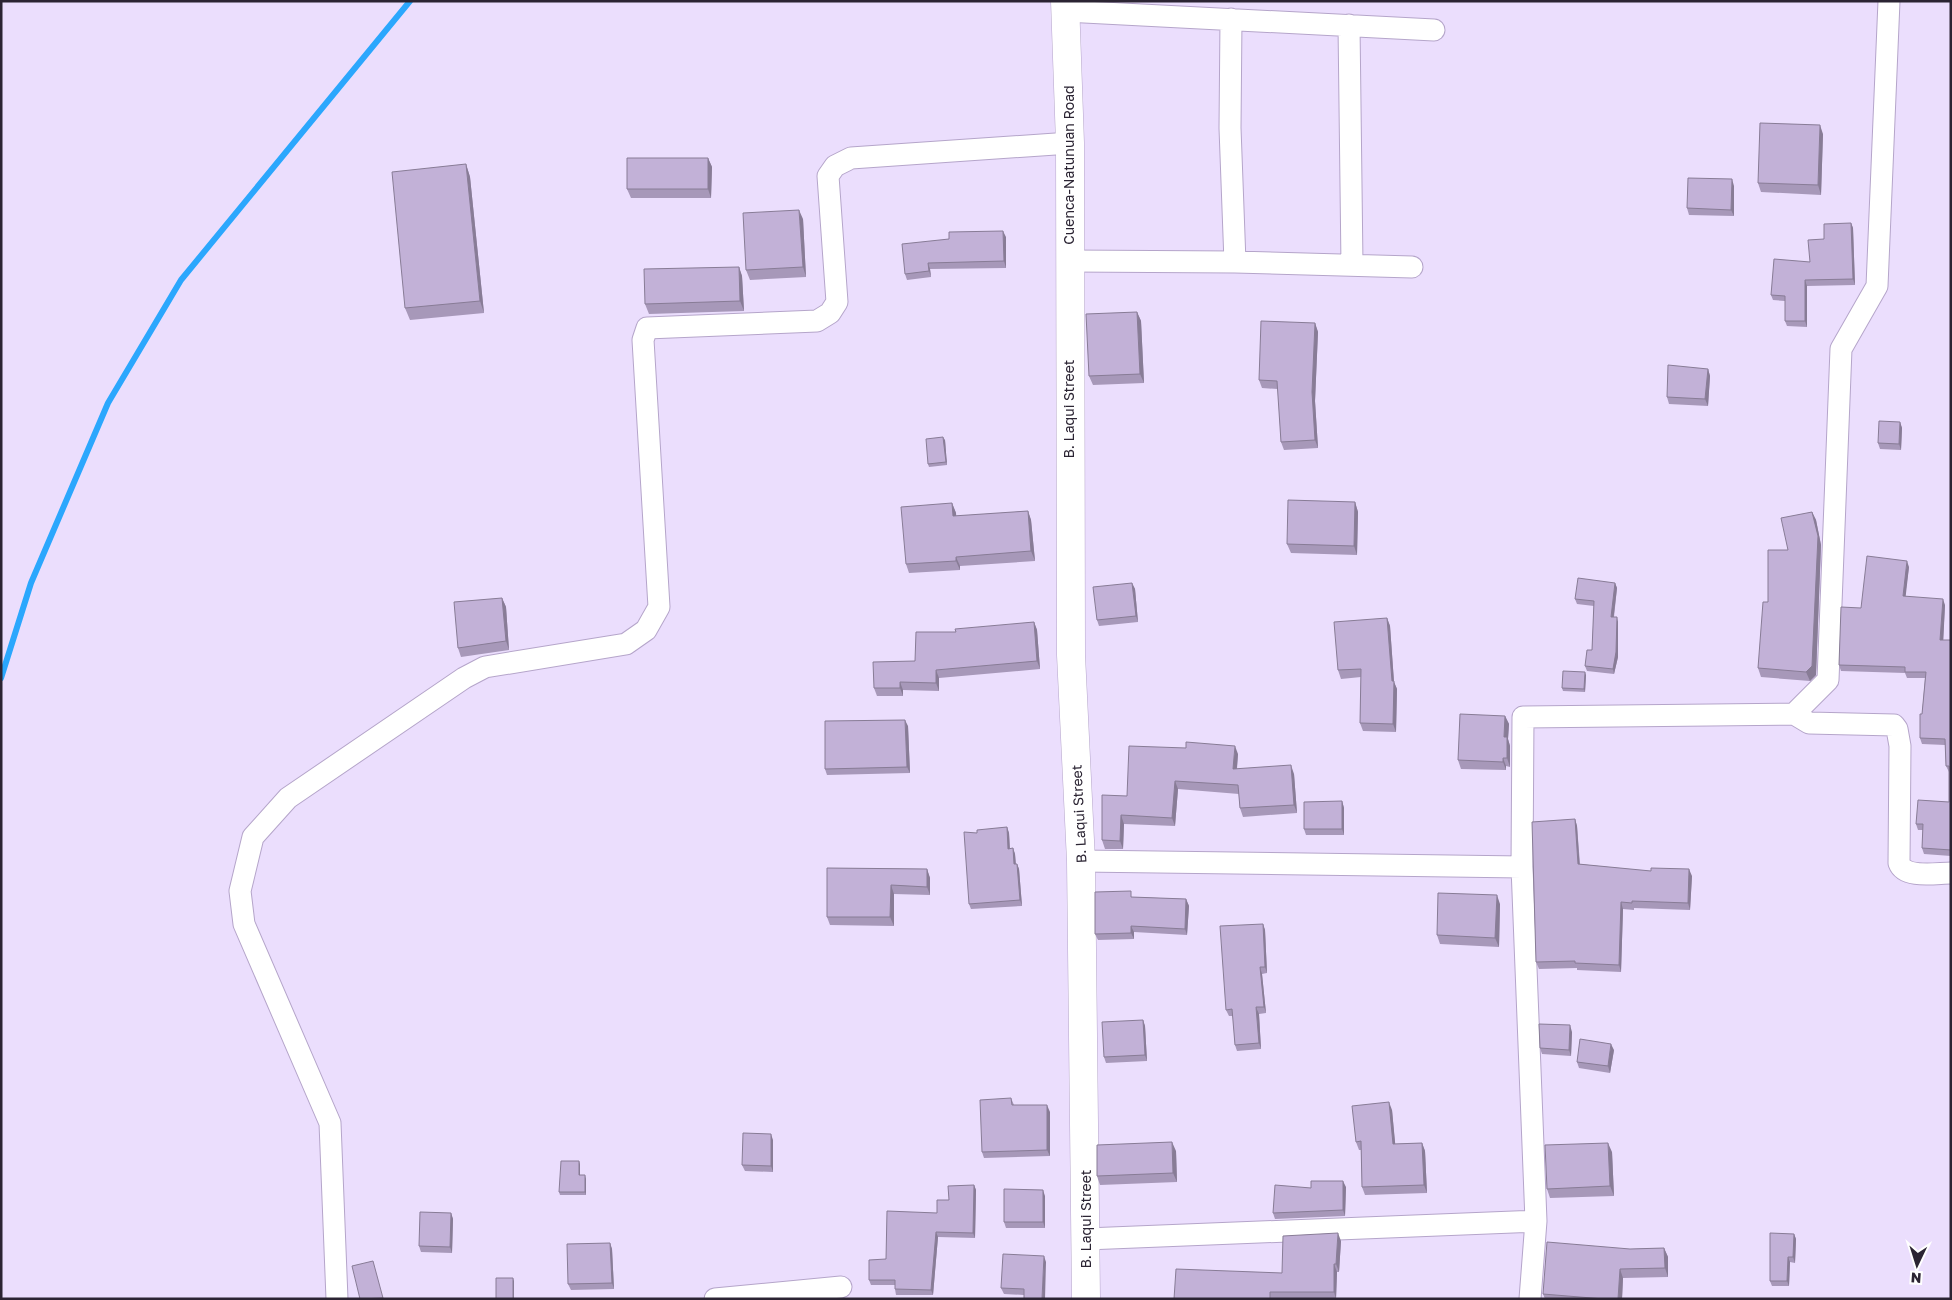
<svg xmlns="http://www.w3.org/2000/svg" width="1952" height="1300" viewBox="0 0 1952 1300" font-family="'Golos Text',sans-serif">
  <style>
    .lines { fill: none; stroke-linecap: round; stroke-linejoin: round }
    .stream { stroke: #2ba7fd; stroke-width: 6 }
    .street-casing { stroke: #b5a5ca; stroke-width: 23 }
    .secondary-casing { stroke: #b5a5ca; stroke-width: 29 }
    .street { stroke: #fff; stroke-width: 21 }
    .secondary { stroke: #fff; stroke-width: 28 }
    .wall { fill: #a798b9 }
    .shaded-wall { fill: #887c96 }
    .building { fill: #c2b1d7; stroke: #887c96 }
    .labels { text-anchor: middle; stroke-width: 5; stroke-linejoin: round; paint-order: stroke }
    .street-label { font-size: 14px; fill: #2b2433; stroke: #fff }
  </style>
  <rect width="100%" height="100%" fill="#ebdefd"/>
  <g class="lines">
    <path class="stream" d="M 1,678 L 31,583 L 108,403 L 181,280 L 410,1"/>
    <g class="street-casing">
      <path id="street" d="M 1065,11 L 1434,30
        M 1231,19 L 1230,128 L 1235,262
        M 1349,25 L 1352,265
        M 1069,261 L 1235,262 L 1412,267
        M 1794,714 L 1809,723 L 1894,725 L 1897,729 L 1900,746 L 1899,863 C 1905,879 1936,873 1951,873
        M 1081,861 L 1522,867
        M 1086,1239 L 1536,1221
        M 337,1299 L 330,1123 L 244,924 L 240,891 L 253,837 L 288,798 L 464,678 L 485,667 L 626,644 L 646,630 L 659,607 L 643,340 L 647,328 L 817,321 L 830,313 L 837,302 L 828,176 L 835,166 L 851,158 L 1070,143
        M 715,1299 L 841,1287
        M 1530,1299 L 1536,1221 L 1522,867 L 1523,717 L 1794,714 L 1828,680 L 1841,349 L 1877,286 L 1889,1"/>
    </g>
    <g class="secondary-casing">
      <path id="secondary" d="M 1065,1 L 1070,143 L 1071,655 L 1081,861 L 1086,1299"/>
    </g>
    <use href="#street" class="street"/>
    <use href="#secondary" class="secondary"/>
  </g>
  <path class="wall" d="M 1823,134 L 1821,195 L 1761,192 L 1758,183 Z
    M 708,158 L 712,167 L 711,198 L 631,198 L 627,189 Z
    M 466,164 L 470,177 L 484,313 L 410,320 L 405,308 Z
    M 1734,186 L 1734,216 L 1689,215 L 1687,208 Z
    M 803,219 L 806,277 L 750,280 L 746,270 Z
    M 1851,223 L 1853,228 L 1855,285 L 1807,286 L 1807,327 L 1787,326 L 1785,321 L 1785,301 L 1773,300 L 1771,295 L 1810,262 L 1824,239 Z
    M 1006,237 L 1006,268 L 930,269 L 931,277 L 907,280 L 905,274 L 949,239 Z
    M 739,267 L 742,276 L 744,311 L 649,314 L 645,304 Z
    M 1137,312 L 1141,321 L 1144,383 L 1093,385 L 1089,376 Z
    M 1315,323 L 1318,332 L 1315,401 L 1318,448 L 1284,450 L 1281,442 L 1278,389 L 1262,388 L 1259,380 Z
    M 1708,369 L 1710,376 L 1708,406 L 1669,404 L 1667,397 Z
    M 1900,422 L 1902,428 L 1901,450 L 1880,449 L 1878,443 Z
    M 945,440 L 947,465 L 929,467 L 928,464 Z
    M 1355,502 L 1358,512 L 1357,555 L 1291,553 L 1287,544 Z
    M 952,503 L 956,513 L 956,516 L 1028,511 L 1031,520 L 1035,561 L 960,566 L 960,570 L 909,573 L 906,564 Z
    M 1812,512 L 1816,520 L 1821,545 L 1816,675 L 1810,681 L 1761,677 L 1758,668 L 1768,602 L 1788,550 Z
    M 1909,567 L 1905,596 L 1945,605 L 1943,640 L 1951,640 L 1951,856 L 1924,854 L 1922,848 L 1923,830 L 1918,830 L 1916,824 L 1949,802 L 1949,772 L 1946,766 L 1945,745 L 1922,744 L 1920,738 L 1925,678 L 1907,678 L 1905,673 L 1841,671 L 1839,665 L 1861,608 Z
    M 1132,583 L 1135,589 L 1138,622 L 1099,626 L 1097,620 Z
    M 1615,583 L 1617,588 L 1614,617 L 1618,622 L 1618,657 L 1614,674 L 1587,671 L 1585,666 L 1592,650 L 1594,606 L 1577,604 L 1575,599 Z
    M 502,598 L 506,607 L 509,650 L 461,657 L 458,648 Z
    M 1387,618 L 1390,626 L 1394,682 L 1397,689 L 1396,732 L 1363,731 L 1360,723 L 1361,677 L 1341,679 L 1338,670 Z
    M 1034,622 L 1037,630 L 1040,669 L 939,678 L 939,691 L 903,690 L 903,696 L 877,696 L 874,688 L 915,661 L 956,632 Z
    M 1586,675 L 1585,692 L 1563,691 L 1562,688 Z
    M 1505,716 L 1509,724 L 1508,739 L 1510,746 L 1510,767 L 1506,766 L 1506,770 L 1461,769 L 1458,760 Z
    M 908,726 L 910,773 L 827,775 L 825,769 Z
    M 1238,754 L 1237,769 L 1294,774 L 1297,813 L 1243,817 L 1240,808 L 1239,794 L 1178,789 L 1175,826 L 1124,824 L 1123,849 L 1105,849 L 1102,840 L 1127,796 Z
    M 1342,801 L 1344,808 L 1344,835 L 1306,835 L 1304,829 Z
    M 1575,819 L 1577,826 L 1580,864 L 1692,876 L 1690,910 L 1634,908 L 1634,910 L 1623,909 L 1621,972 L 1577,970 L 1577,968 L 1539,969 L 1536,962 Z
    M 1007,827 L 1009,833 L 1010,849 L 1013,848 L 1015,854 L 1016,864 L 1017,864 L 1019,869 L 1022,906 L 971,909 L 969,904 L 977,833 Z
    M 827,868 L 927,869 L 930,878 L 930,895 L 894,894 L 894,926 L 830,925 L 827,917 Z
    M 1133,897 L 1186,899 L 1189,906 L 1187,935 L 1134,932 L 1134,939 L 1098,940 L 1095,934 Z
    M 1500,904 L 1499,947 L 1440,944 L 1437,935 Z
    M 1263,924 L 1265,930 L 1267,973 L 1262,974 L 1266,1013 L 1259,1014 L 1261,1049 L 1237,1051 L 1235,1045 L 1233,1016 L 1229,1016 L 1226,1010 Z
    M 1143,1020 L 1145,1026 L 1147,1061 L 1106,1063 L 1104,1057 Z
    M 1572,1032 L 1571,1056 L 1542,1054 L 1540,1048 Z
    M 1614,1050 L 1610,1073 L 1579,1068 L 1577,1062 Z
    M 1011,1098 L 1014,1105 L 1050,1112 L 1050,1156 L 984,1158 L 982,1152 Z
    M 1392,1110 L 1395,1144 L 1422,1143 L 1425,1151 L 1427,1193 L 1365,1195 L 1362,1187 L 1361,1150 L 1359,1150 L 1356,1142 Z
    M 773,1140 L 773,1172 L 745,1171 L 742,1165 Z
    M 1176,1151 L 1177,1182 L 1100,1185 L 1097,1176 Z
    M 1612,1152 L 1614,1196 L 1550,1198 L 1547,1189 Z
    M 579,1161 L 580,1165 L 580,1175 L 586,1179 L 586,1195 L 560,1195 L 559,1192 Z
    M 974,1185 L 976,1190 L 975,1238 L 938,1237 L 933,1295 L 896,1295 L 895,1289 L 895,1285 L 871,1285 L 869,1280 L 886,1259 L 937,1213 L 949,1200 Z
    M 1346,1187 L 1345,1216 L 1275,1219 L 1273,1213 L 1311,1188 Z
    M 1045,1196 L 1045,1228 L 1006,1228 L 1004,1222 Z
    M 451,1213 L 453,1219 L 452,1253 L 421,1252 L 419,1246 Z
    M 1794,1234 L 1796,1239 L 1795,1263 L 1790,1262 L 1789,1286 L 1772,1286 L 1770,1281 Z
    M 1341,1241 L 1339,1272 L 1337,1272 L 1336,1299 L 1174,1299 L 1282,1273 Z
    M 610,1243 L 612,1249 L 614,1289 L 571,1290 L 568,1284 Z
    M 1664,1248 L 1668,1257 L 1668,1277 L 1623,1278 L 1622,1299 L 1545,1299 L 1543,1294 L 1630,1249 Z
    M 1046,1262 L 1024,1295 L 1004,1294 L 1001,1288 Z"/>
  <path class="shaded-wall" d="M 1820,125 L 1823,134 L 1821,195 L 1818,185 Z
    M 708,158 L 712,167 L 711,198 L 708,189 Z
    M 466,164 L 470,177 L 484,313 L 480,301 Z
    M 1732,179 L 1734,186 L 1734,216 L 1731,210 Z
    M 799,210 L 803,219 L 806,277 L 803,267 Z
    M 1851,223 L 1853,228 L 1855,285 L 1853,279 Z
    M 1003,231 L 1006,237 L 1006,268 L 1004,261 Z
    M 928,263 L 930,269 L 931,277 L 929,271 Z
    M 739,267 L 742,276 L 744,311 L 740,301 Z
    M 1805,280 L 1807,286 L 1807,327 L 1805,321 Z
    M 1137,312 L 1141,321 L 1144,383 L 1140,374 Z
    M 1315,323 L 1318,332 L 1315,401 L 1318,448 L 1315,440 L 1312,392 Z
    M 1708,369 L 1710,376 L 1708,406 L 1705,399 Z
    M 1900,422 L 1902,428 L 1901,450 L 1899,444 Z
    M 943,437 L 945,440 L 947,465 L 946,462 Z
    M 1355,502 L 1358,512 L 1357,555 L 1354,546 Z
    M 952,503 L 956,513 L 957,525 L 953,516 Z
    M 1028,511 L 1031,520 L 1035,561 L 1031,551 Z
    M 1812,512 L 1816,520 L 1821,545 L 1816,675 L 1810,681 L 1806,672 Z
    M 956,557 L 960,566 L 960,570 L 956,561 Z
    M 1907,561 L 1909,567 L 1905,602 L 1903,596 Z
    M 1132,583 L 1135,589 L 1138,622 L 1136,616 Z
    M 1615,583 L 1617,588 L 1613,622 L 1611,617 Z
    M 502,598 L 506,607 L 509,650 L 506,641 Z
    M 1943,599 L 1945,605 L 1943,646 L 1940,640 Z
    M 1617,617 L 1618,622 L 1618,657 L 1614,674 L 1613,669 Z
    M 1387,618 L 1390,626 L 1394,682 L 1397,689 L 1396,732 L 1393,724 L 1392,681 Z
    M 1034,622 L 1037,630 L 1040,669 L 1037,661 Z
    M 936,670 L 939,678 L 939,691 L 936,683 Z
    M 1585,672 L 1586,675 L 1585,692 L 1584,689 Z
    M 900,682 L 903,690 L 903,696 L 900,688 Z
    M 1505,716 L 1509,724 L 1508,739 L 1510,746 L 1510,767 L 1507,758 L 1504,737 Z
    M 905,720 L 908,726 L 910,773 L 907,767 Z
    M 1235,746 L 1238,754 L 1236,778 L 1233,769 Z
    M 1503,758 L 1506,766 L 1506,770 L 1503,762 Z
    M 1291,765 L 1294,774 L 1297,813 L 1294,805 Z
    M 1175,781 L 1178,789 L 1175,826 L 1172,818 Z
    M 1342,801 L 1344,808 L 1344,835 L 1342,829 Z
    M 1121,815 L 1124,824 L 1123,849 L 1120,841 Z
    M 1575,819 L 1577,826 L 1580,871 L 1578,864 Z
    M 1007,827 L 1009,833 L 1010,854 L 1008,849 Z
    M 1013,848 L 1015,854 L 1016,869 L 1014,864 Z
    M 1017,864 L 1019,869 L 1022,906 L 1020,900 Z
    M 927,869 L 930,878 L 930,895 L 927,887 Z
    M 1689,869 L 1692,876 L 1690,910 L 1688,903 Z
    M 891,885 L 894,894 L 894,926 L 890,917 Z
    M 1497,895 L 1500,904 L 1499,947 L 1495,938 Z
    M 1186,899 L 1189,906 L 1187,935 L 1185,929 Z
    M 1621,902 L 1623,909 L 1621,972 L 1619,965 Z
    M 1263,924 L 1265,930 L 1267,973 L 1265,967 Z
    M 1131,926 L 1134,932 L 1134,939 L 1131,933 Z
    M 1260,967 L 1262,974 L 1266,1013 L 1264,1007 Z
    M 1256,1007 L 1259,1014 L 1261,1049 L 1259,1043 Z
    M 1143,1020 L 1145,1026 L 1147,1061 L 1145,1055 Z
    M 1570,1025 L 1572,1032 L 1571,1056 L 1569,1050 Z
    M 1611,1044 L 1614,1050 L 1610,1073 L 1608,1066 Z
    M 1389,1102 L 1392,1110 L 1396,1152 L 1393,1144 Z
    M 1047,1105 L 1050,1112 L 1050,1156 L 1047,1150 Z
    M 771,1134 L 773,1140 L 773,1172 L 771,1166 Z
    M 1172,1142 L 1176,1151 L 1177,1182 L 1173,1173 Z
    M 1422,1143 L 1425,1151 L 1427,1193 L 1424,1185 Z
    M 1608,1143 L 1612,1152 L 1614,1196 L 1610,1186 Z
    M 579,1161 L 580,1165 L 580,1178 L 579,1175 Z
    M 585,1175 L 586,1179 L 586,1195 L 585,1192 Z
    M 1343,1181 L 1346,1187 L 1345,1216 L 1343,1210 Z
    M 974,1185 L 976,1190 L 975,1238 L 973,1233 Z
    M 1043,1190 L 1045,1196 L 1045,1228 L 1043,1222 Z
    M 451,1213 L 453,1219 L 452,1253 L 450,1247 Z
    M 936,1232 L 938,1237 L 933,1295 L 931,1290 Z
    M 1338,1233 L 1341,1241 L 1339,1272 L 1336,1264 Z
    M 1794,1234 L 1796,1239 L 1795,1263 L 1793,1257 Z
    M 610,1243 L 612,1249 L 614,1289 L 612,1283 Z
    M 1664,1248 L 1668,1257 L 1668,1277 L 1665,1268 Z
    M 1044,1256 L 1046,1262 L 1045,1299 L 1042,1299 Z
    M 1788,1257 L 1790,1262 L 1789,1286 L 1787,1281 Z
    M 1334,1264 L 1337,1272 L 1336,1299 L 1334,1292 Z
    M 1620,1269 L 1623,1278 L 1622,1299 L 1618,1299 Z
    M 513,1278 L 514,1281 L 514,1299 L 513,1299 Z"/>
  <path class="building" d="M 1760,123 L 1820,125 L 1818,185 L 1758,183 Z
    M 627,158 L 708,158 L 708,189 L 627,189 Z
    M 466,164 L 480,301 L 405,308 L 392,172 Z
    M 1688,178 L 1732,179 L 1731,210 L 1687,208 Z
    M 799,210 L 803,267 L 746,270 L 743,213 Z
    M 1851,223 L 1853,279 L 1805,280 L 1805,321 L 1785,321 L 1785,296 L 1771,295 L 1774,259 L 1810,262 L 1808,240 L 1824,239 L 1824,224 Z
    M 1003,231 L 1004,261 L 928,263 L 929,271 L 905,274 L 902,244 L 949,239 L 949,232 Z
    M 739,267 L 740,301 L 645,304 L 644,269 Z
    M 1137,312 L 1140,374 L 1089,376 L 1086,314 Z
    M 1261,321 L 1315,323 L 1312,392 L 1315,440 L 1281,442 L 1277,381 L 1259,380 Z
    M 1668,365 L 1708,369 L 1705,399 L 1667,397 Z
    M 1879,421 L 1900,422 L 1899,444 L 1878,443 Z
    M 943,437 L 946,462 L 928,464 L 926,439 Z
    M 1288,500 L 1355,502 L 1354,546 L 1287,544 Z
    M 952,503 L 953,516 L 1028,511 L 1031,551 L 956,557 L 956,561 L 906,564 L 901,507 Z
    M 1812,512 L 1818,536 L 1812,666 L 1806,672 L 1758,668 L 1763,602 L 1768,602 L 1768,550 L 1788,550 L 1781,518 Z
    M 1867,556 L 1907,561 L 1903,596 L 1943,599 L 1940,640 L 1951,640 L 1951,850 L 1922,848 L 1923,824 L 1916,824 L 1918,800 L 1949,802 L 1949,766 L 1946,766 L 1945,739 L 1920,738 L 1920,714 L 1922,714 L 1926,672 L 1905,672 L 1905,667 L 1839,665 L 1841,607 L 1861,608 Z
    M 1578,578 L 1615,583 L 1611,617 L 1617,617 L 1616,652 L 1613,669 L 1585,666 L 1587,650 L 1592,650 L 1594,601 L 1575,599 Z
    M 1132,583 L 1136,616 L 1097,620 L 1093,587 Z
    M 502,598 L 506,641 L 458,648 L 454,602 Z
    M 1387,618 L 1392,681 L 1394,681 L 1393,724 L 1360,723 L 1361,669 L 1338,670 L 1334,622 Z
    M 1034,622 L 1037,661 L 936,670 L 936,683 L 900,682 L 900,688 L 874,688 L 873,662 L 915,661 L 916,632 L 956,632 L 955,629 Z
    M 1563,671 L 1585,672 L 1584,689 L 1562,688 Z
    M 1460,714 L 1505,716 L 1504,737 L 1507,737 L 1507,758 L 1503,758 L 1503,762 L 1458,760 Z
    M 905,720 L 907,767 L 825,769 L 825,721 Z
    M 1186,742 L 1235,746 L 1233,769 L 1291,765 L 1294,805 L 1240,808 L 1238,785 L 1175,781 L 1172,818 L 1121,815 L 1120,841 L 1102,840 L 1102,795 L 1127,796 L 1129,746 L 1186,748 Z
    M 1342,801 L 1342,829 L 1304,829 L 1304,802 Z
    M 1575,819 L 1578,864 L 1651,871 L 1651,868 L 1689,869 L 1688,903 L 1632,901 L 1632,903 L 1621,902 L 1619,965 L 1575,963 L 1575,961 L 1536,962 L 1532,822 Z
    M 1007,827 L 1008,849 L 1013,848 L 1014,864 L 1017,864 L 1020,900 L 969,904 L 964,832 L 977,833 L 977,830 Z
    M 827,868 L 927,869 L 927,887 L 891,885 L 890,917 L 827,917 Z
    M 1131,891 L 1131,897 L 1186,899 L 1185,929 L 1131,926 L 1131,933 L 1095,934 L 1095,892 Z
    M 1438,893 L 1497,895 L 1495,938 L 1437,935 Z
    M 1263,924 L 1265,967 L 1260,967 L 1264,1007 L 1256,1007 L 1259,1043 L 1235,1045 L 1232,1009 L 1226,1010 L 1220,926 Z
    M 1143,1020 L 1145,1055 L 1104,1057 L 1102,1022 Z
    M 1539,1024 L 1570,1025 L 1569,1050 L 1540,1048 Z
    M 1580,1039 L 1611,1044 L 1608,1066 L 1577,1062 Z
    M 1011,1098 L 1012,1105 L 1047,1105 L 1047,1150 L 982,1152 L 980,1100 Z
    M 1389,1102 L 1393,1144 L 1422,1143 L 1424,1185 L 1362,1187 L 1361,1141 L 1356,1142 L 1352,1106 Z
    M 743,1133 L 771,1134 L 771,1166 L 742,1165 Z
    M 1172,1142 L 1173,1173 L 1097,1176 L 1097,1145 Z
    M 1608,1143 L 1610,1186 L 1547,1189 L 1545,1145 Z
    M 561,1161 L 579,1161 L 579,1175 L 585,1175 L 585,1192 L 559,1192 Z
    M 1311,1181 L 1343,1181 L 1343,1210 L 1273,1213 L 1275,1185 L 1311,1188 Z
    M 974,1185 L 973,1233 L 936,1232 L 931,1290 L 895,1289 L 895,1280 L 869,1280 L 869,1260 L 886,1259 L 887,1211 L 937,1213 L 937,1200 L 949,1200 L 948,1186 Z
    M 1004,1189 L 1043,1190 L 1043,1222 L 1004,1222 Z
    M 420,1212 L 451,1213 L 450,1247 L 419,1246 Z
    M 1338,1233 L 1336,1264 L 1334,1264 L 1334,1292 L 1270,1292 L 1270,1299 L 1174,1299 L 1176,1269 L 1282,1273 L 1283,1236 Z
    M 1770,1233 L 1794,1234 L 1793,1257 L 1788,1257 L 1787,1281 L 1770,1281 Z
    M 1547,1242 L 1630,1249 L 1664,1248 L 1665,1268 L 1620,1269 L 1618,1299 L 1604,1299 L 1543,1294 Z
    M 610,1243 L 612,1283 L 568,1284 L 567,1244 Z
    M 1003,1254 L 1044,1256 L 1042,1299 L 1024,1299 L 1024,1289 L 1001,1288 Z
    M 373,1261 L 383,1298 L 360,1299 L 352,1266 Z
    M 496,1278 L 513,1278 L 513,1299 L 496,1299 Z"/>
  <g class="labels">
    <g class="street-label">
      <text transform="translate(1069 165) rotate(-90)" y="5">Cuenca-Natunuan Road</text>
      <text transform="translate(1069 409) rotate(-90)" y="5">B. Laqui Street</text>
      <text transform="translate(1079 814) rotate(-93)" y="5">B. Laqui Street</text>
      <text transform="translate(1086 1219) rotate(-90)" y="5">B. Laqui Street</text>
    </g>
  </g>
  <rect width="1952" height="1300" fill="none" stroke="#2b2433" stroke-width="5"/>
  <g transform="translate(1917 1265) rotate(184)" stroke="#ffffff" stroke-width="4" paint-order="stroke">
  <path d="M0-4L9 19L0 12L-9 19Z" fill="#2b2433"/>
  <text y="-8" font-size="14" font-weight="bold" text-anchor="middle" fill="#2b2433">N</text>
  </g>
</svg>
